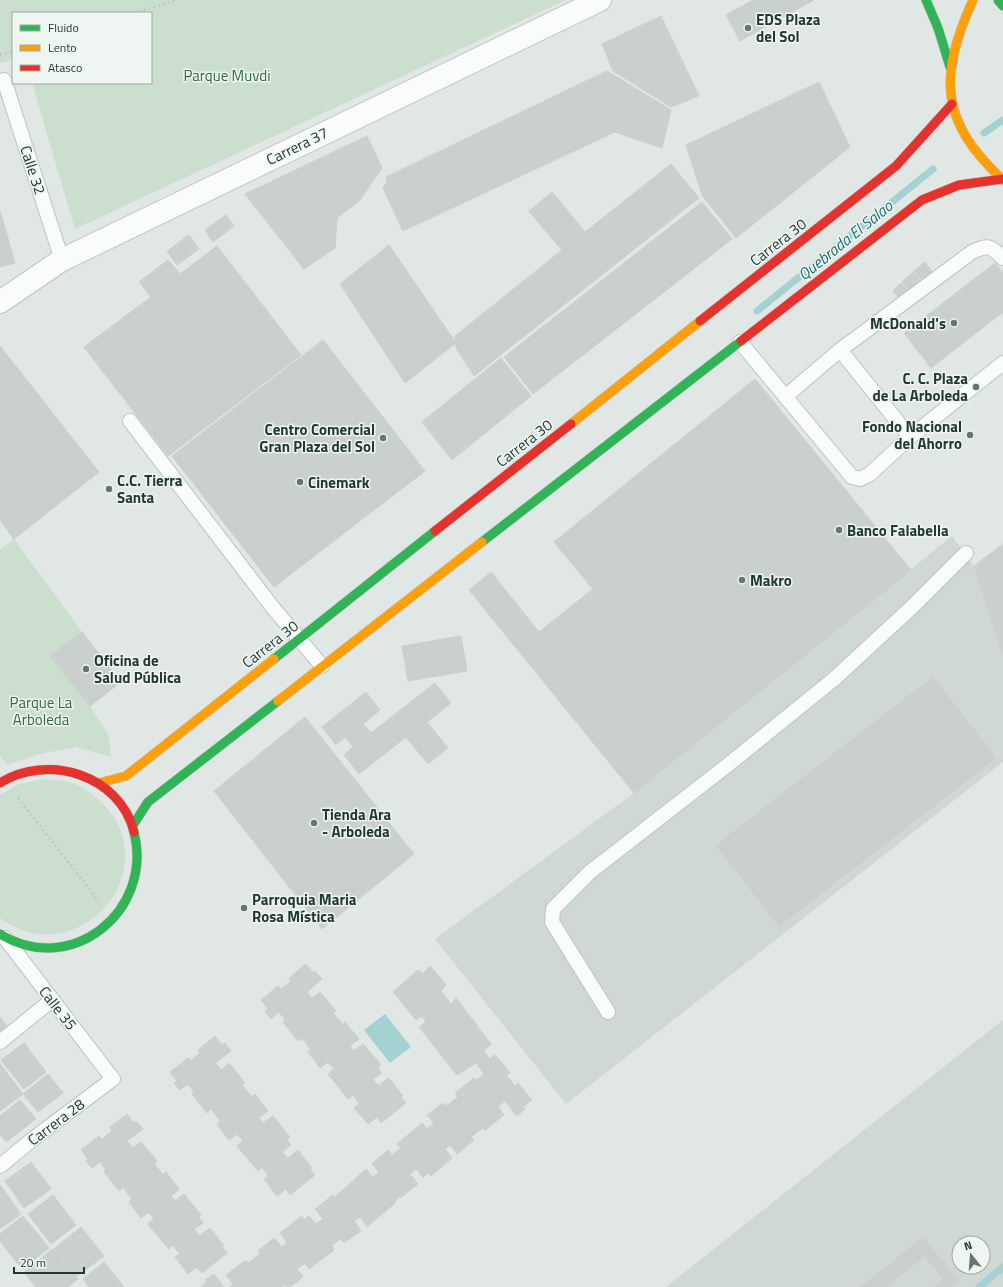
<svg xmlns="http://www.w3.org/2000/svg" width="1003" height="1287" font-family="'Titillium Web',sans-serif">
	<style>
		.built { fill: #d0d8d4; fill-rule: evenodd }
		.green { fill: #cbdfcf }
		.water { fill: #a4d1d2 }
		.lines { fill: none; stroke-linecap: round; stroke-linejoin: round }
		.stream { stroke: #a4d1d2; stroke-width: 7 }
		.building { fill: #cad0cd; stroke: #cad0cd }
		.lane-casing { stroke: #bec4c1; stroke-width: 16 }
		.street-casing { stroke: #bec4c1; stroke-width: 24 }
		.fast-casing { stroke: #bec4c1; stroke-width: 10 }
		.slow-casing { stroke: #bec4c1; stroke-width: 10 }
		.jam-casing { stroke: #bec4c1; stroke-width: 10 }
		.path { stroke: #bfc7c4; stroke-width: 2.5; stroke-dasharray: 2 3; stroke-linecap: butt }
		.lane { stroke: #fafbfb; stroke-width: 14 }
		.street { stroke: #fafbfb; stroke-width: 22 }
		.fast { stroke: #30b455; stroke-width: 9 }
		.slow { stroke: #ff9f0a; stroke-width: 9 }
		.jam { stroke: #e5322d; stroke-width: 9 }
		.poi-dot { fill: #65756f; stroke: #eff6f2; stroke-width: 1.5 }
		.labels { text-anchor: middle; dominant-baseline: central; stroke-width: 3; stroke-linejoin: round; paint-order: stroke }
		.poi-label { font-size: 15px; font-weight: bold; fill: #223830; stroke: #eff6f2; text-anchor: start }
		.park-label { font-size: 15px; fill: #2f6c40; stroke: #eff6f2 }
		.street-label { font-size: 15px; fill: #223830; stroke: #eff6f2 }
		.water-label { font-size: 16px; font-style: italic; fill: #206b6f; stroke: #eff6f2 }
	</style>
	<rect width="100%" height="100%" fill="#e1e7e4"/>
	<!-- built -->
	<path class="built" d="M952,536l22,30 29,89v107l-437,342 -131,-165 199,-146z
		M1003,1020v267h-337zM959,1243h24v24h-24z"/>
	<!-- green -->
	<path class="green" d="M0,0h566l-491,229 -43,-146h119v-70h-138v47l-13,3z
		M14,539l68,93 -32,24 40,50 19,30 2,21 -35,-10 -36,7 -33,11 -7,-9v-206z
		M45,779c8,1 16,1 24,3 14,4 26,14 35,23 63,65 -26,170 -104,113v-123l19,-11z"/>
	<!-- water -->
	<path class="water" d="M385,1014l26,33 -21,16 -26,-33z"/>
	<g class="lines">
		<!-- stream -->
		<path class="stream" d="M984,133l19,-13
			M757,311l176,-142
			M979,1287l24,-20"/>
	</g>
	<!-- building -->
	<path class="building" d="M753,0h61l-74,41 -14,-26z
		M661,16l38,80 -28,11 -58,-36 -11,-27z
		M607,71l64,39 -9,38 -47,-16 -212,99 -20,-43 4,-7 -1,-4z
		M819,82l31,65 -114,91 -34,-43 -16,-50z
		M367,136l15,32 -22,32 -23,18 -2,30 -31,21 -59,-75z
		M671,164l28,34 -225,178 -18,-28 -1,-12 107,-86 -33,-39 23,-19 33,40z
		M702,202l30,37 -199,155 -29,-37z
		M0,211l7,24 -7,2z
		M226,215l8,11 -21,16 -8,-12z
		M7,235l8,28 -15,4v-30z
		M189,235l10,14 -22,16 -10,-14z
		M389,245l67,98 -51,40 -65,-99z
		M217,246l84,109 -133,101 -84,-109 67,-50 -12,-15 29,-22 12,14z
		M925,262l8,11 -10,9 -9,-11z
		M995,263l8,10v39l-72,56 -27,-35z
		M913,272l9,11 -11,9 -9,-10z
		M901,283l9,10 -8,8 -9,-10z
		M323,340l102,131 -151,116 -102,-131z
		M0,346l99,126 -85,67 -14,-19z
		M501,358l30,38 -79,64 -30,-38z
		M755,379l156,191 -277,223 -165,-203 22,-18 48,60 54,-43 -39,-47z
		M1003,544v111l-29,-89z
		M82,632l39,50 -31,24 -40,-50z
		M461,636l6,35 -59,10 -6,-35z
		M933,677l63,81 -217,168 -63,-81z
		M435,683l16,20 -24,19 21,26 -20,16 -22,-27 -47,37 -15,-19 9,-8 -8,-10 -9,8 -14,-18 44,-35 14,18 -17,14 8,9z
		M305,717l109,137 -92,75 -108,-138z
		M323,745l86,112 -46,35 -86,-112z
		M284,796l55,70 -14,11 -55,-69z
		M306,964l7,9 2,-2 7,8 -15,13 5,6 8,-6 16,19 -3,2 10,12 2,-3 14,17 -9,7 4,5 9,-7 18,21 -3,3 4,5 -9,6 5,7 11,-8 14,18 -2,2 5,5 -25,20 -4,-6 -9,7 -14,-16 5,-4 -6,-9 -5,4 -20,-25 6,-5 -6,-7 -8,6 -12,-16 3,-2 -9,-12 -4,3 -15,-19 2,-2 -6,-8 -8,7 -6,-8 3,-2 -7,-9 17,-14 3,3 10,-8 -2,-3z
		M430,966l16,19 -5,6 10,13 5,-6 35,46 -7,7 6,8 5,-4 15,18 -4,2 9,11 3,-3 14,17 -9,7 2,2 -8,7 -12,-15 -7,5 6,9 -19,15 -2,-2 -12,9 3,3 -17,14 -7,-9 -5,4 7,9 -21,18 -3,-3 -5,4 -7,-8 -6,5 8,10 -18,14 -1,-2 -5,8 -21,-27 6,-5 -7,-8 16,-14 4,5 9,-7 -4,-4 25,-21 5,6 7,-6 -7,-8 16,-12 3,3 12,-9 -3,-4 19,-15 2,2 8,-6 -8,-11 -19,12 -38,-48 7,-5 -4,-6 -6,4 -23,-28 25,-22 5,4z
		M0,1017l7,9 -7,5z
		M215,1036l7,9 3,-2 6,8 -16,12 6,7 8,-7 16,20 -3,2 10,12 3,-3 13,17 -9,7 4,5 10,-7 17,21 -3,3 4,5 -9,7 6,6 10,-8 14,18 -2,2 5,5 -25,20 -4,-6 -9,7 -13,-17 4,-3 -6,-9 -4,4 -21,-25 6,-5 -6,-7 -8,6 -12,-16 4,-2 -10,-13 -4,4 -15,-19 2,-2 -6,-8 -8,6 -6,-7 3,-2 -7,-9 18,-14 2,3 10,-8 -2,-3z
		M24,1043l22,29 -22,17 -23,-29z
		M0,1064l23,30 -23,17z
		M48,1074l15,19 -25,19 -15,-18z
		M20,1100l16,19 -30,23 -6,-8v-18z
		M127,1114l7,9 2,-2 7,8 -16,12 6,7 8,-6 16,19 -3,2 9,12 3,-3 13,17 -8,7 4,5 9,-7 17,21 -2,2 4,6 -9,6 5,7 11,-8 14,18 -2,1 5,6 -25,20 -5,-6 -9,7 -13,-17 5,-3 -7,-9 -4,4 -21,-25 6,-5 -5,-7 -8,6 -12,-16 3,-3 -9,-12 -4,4 -15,-19 2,-2 -6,-8 -8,6 -6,-7 2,-2 -7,-9 18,-14 3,3 10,-8 -2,-4z
		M31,1162l20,27 -27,19 -19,-27z
		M366,1169l28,35 -27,23 -7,-10 -6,4 7,10 -17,12 -4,-4 -8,6 2,5 -25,19 -4,-6 -8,6 6,8 -13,10 -5,-2 -3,2h-53l4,-3 -7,-9 20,-15 2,3 12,-9 -2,-3 16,-13 8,9 5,-4 -7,-10 22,-17 2,4 5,-4 7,8 7,-5 -8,-10 18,-14 2,2z
		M0,1185l21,29 -21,15z
		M53,1195l23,30 -25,19 -23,-30z
		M23,1216l26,32 -27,21 -22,-28v-7z
		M81,1227l23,29 -27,20 -22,-28z
		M923,1237l36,45 -7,5h-17l9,-7 -19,-24 -39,31h-25z
		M54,1248l24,31 -10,8h-32l-12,-15z
		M104,1262l20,25h-35l-6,-8z
		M214,1274l10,13h-23l6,-5 -2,-2z"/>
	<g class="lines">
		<!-- lane casing -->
		<g class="lane-casing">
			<path id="lane" d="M4,80l58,180
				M740,342l112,135 8,2 10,-5 40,-37 93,-74
				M840,350l70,87
				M786,396l54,-46 132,-98c17,-8 18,-6 31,6
				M130,421l144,188 48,57
				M608,1012l-56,-90 1,-13 37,-37 139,-108 105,-85 78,-72 54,-54
				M0,1042l52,-42
				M0,1166l34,-28 79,-59 -108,-141"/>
		</g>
		<!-- street casing -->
		<g class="street-casing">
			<path id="street" d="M0,302l62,-42 538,-260"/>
		</g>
		<!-- fast casing -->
		<g class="fast-casing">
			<path id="fast" d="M926,0l12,28 12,39
				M998,0l5,6
				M482,542l259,-201
				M274,659l161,-128
				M133,825l15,-23 130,-101
				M0,934c71,44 154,-23 134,-102"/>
		</g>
		<!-- slow casing -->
		<g class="slow-casing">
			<path id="slow" d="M973,0c-34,76 -34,121 30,180
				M571,424l129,-103
				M278,701l204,-159
				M99,783l27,-7 148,-117"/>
		</g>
		<!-- jam casing -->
		<g class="jam-casing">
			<path id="jam" d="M700,321l196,-155 56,-62
				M741,341l181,-141 37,-15 44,-6
				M435,531l136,-107
				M0,783c48,-30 120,-8 134,49"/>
		</g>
		<!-- path -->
		<path class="path" d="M134,13l42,-13
			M0,55l13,-4
			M18,798l81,103"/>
		<!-- lane -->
		<use href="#lane" class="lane"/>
		<!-- street -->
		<use href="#street" class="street"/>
		<!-- fast -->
		<use href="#fast" class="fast"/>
		<!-- slow -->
		<use href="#slow" class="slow"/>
		<!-- jam -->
		<use href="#jam" class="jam"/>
	</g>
	<!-- markers -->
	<g class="poi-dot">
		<circle cx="748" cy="28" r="4"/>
		<circle cx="954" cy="323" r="4"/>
		<circle cx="976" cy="387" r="4"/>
		<circle cx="970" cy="435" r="4"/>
		<circle cx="383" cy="438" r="4"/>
		<circle cx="300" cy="482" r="4"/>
		<circle cx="109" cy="489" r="4"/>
		<circle cx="839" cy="530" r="4"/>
		<circle cx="742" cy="580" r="4"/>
		<circle cx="86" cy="669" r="4"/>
		<circle cx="314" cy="823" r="4"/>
		<circle cx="244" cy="908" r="4"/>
	</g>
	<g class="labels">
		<!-- poi labels -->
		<g class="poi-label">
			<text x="756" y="19">EDS Plaza<tspan x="756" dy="17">del Sol</tspan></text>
			<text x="946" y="323" text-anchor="end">McDonald's</text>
			<text x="968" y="378" text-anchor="end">C. C. Plaza<tspan x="968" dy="17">de La Arboleda</tspan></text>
			<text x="962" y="426" text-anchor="end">Fondo Nacional<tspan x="962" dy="17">del Ahorro</tspan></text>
			<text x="375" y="429" text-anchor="end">Centro Comercial<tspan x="375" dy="17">Gran Plaza del Sol</tspan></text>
			<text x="117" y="480">C.C. Tierra<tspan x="117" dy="17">Santa</tspan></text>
			<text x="308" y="482">Cinemark</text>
			<text x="847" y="530">Banco Falabella</text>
			<text x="750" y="580">Makro</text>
			<text x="94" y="660">Oficina de<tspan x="94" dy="17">Salud Pública</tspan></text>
			<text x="322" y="814">Tienda Ara<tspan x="322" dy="17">- Arboleda</tspan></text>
			<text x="252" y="899">Parroquia Maria<tspan x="252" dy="17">Rosa Mística</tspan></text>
		</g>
		<!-- park labels -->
		<g class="park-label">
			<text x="227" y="75">Parque Muvdi</text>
			<text x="41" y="702">Parque La<tspan x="41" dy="17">Arboleda</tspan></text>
		</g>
		<!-- street labels -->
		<g class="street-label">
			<text transform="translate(297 146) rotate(-26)">Carrera 37</text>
			<text transform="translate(33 170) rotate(72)">Calle 32</text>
			<text transform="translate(778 242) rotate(-38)">Carrera 30</text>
			<text transform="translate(524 443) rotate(-38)">Carrera 30</text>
			<text transform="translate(270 644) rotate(-38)">Carrera 30</text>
			<text transform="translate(58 1008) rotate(52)">Calle 35</text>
			<text transform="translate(56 1122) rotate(-37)">Carrera 28</text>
		</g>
		<!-- water labels -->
		<g class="water-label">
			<text transform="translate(845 240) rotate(-39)">Quebrada El Salao</text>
		</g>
	</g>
	<!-- legend -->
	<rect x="12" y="12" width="140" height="72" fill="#eff6f2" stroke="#9daaa4"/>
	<rect x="20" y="25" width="20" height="6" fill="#30b455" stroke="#9daaa4"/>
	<text x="48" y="32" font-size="12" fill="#223830">Fluido</text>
	<rect x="20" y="45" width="20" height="6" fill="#ff9f0a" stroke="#9daaa4"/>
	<text x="48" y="52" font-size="12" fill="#223830">Lento</text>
	<rect x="20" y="65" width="20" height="6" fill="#e5322d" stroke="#9daaa4"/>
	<text x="48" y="72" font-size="12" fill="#223830">Atasco</text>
	<!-- north arrow -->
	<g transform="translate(971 1255) rotate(343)"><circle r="19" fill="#eff6f2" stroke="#9daaa4"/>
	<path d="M0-3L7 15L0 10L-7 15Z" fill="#65756f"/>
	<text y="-6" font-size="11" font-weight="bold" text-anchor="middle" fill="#223830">N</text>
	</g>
	<!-- scale -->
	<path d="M14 1267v6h70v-6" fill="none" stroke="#223830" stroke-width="2"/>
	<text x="20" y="1267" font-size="12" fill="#223830" stroke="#eff6f2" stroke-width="3" paint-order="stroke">20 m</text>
</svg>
